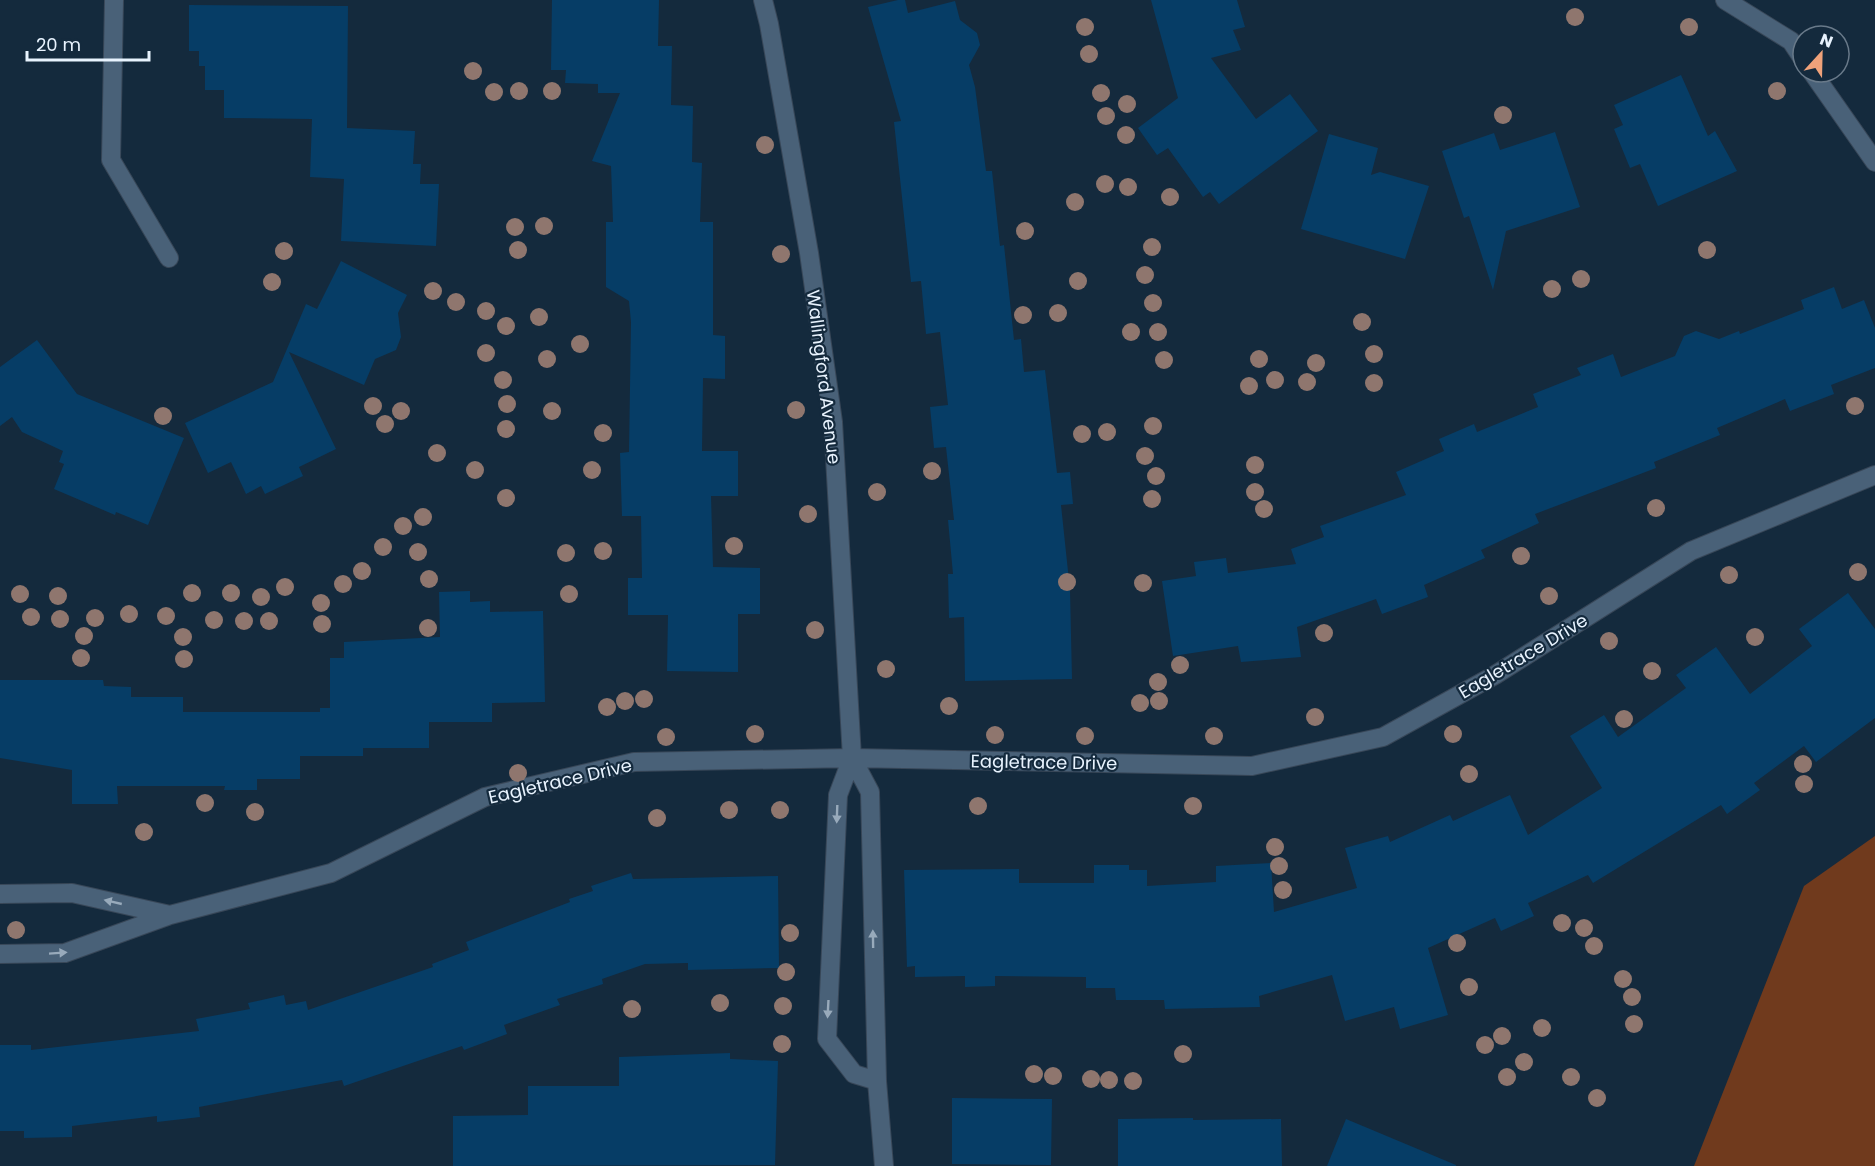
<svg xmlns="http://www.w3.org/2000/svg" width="1875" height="1166" font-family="Poppins,sans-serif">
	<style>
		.green { fill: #703a1d }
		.building { fill: #063d66 }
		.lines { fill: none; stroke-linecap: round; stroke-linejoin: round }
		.minor-casing { stroke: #384758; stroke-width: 20 }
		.minor { stroke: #496178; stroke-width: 18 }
		.tree { fill: #8f766e }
		.oneway { fill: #98aabb }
		.labels { text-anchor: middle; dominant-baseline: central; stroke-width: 4.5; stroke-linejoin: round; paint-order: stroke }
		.street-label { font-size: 18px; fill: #e8f3fe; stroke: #142a3d }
	</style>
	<rect width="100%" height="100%" fill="#142a3d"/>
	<!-- green -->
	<path class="green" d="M1875,836v330h-181l110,-280z"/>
	<!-- building -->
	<path class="building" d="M552,0h107l-1,46h14l-1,59 22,1 -1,56 10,1 -2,59h13v113l12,1v43l-22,-1 -1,73h36v45h-27l2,71 47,1v46h-22v58l-71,-1 1,-56h-40v-37h14l-1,-62h-19l-2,-63 9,-1 2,-130 -2,-21 -23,-14v-65h7l-2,-56 -19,-5 28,-68h-22v-9l-33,-1 1,-13h-15z
		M898,0h7l3,13 47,-12 5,19 17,13 3,12 -11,20 6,22 11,84h6l8,75 4,-1 10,95 7,-1 3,33 21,-2 12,103 13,-1 3,32 -12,1 9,85 2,89 -107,2 -1,-64 -15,1 -1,-44h5l-5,-54h6l-8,-73 -12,1 -4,-41 18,-2 -8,-73 -14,2 -5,-53 -10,1 -17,-160 7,-1 -33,-114z
		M1151,0h86l8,27 -12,3 8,20 -30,8 45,61 34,-25 28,37 -99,73 -9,-12 -7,5 -35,-49 -11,7 -19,-27 40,-30z
		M189,5l159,1 -1,122 68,3 -2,33h8l-1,20h19l-3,62 -95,-5 3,-62 -34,-2 2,-58 -88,-1v-28h-19v-24h-6v-15h-10z
		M1681,75l27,61 7,-5 22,40 -79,35 -18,-42 -10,4 -16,-39 9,-4 -9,-20z
		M1555,132l25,75 -74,24 -13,59 -24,-74 -5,2 -22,-67 52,-18 6,17z
		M1329,134l49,14 -7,27 9,-3 49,14 -24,73 -104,-30z
		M341,261l66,34 -9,18 3,24 -5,13 -21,9 -11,26 -75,-33 47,97 -37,18 4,9 -38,18 -4,-8 -15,8 -15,-32 -23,11 -23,-50 88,-41 33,-78 11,5z
		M1834,287l8,22 22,-9 11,28v40l-44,17 3,9 -44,17 -5,-12 -68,29 3,7 -66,27 2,6 -121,46 4,9 -58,27 4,8 -61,27 4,12 -46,17 -6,-15 -79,28 4,30 -60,5 -3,-16 -65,10 -11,-75 34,-5 -2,-14 32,-4 2,15 68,-9 -5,-15 33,-12 -4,-11 86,-31 -10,-23 48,-21 -5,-12 35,-15 3,8 61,-25 -5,-13 48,-19 -4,-7 36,-14 8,23 54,-21 9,-20 12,-5 23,8 20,-8 1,3 64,-25 -3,-9z
		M37,340l40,54 107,44 -36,87 -32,-13 -1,3 -61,-26 10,-25 -5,-2 4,-11 -41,-19 -10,-15 -12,9v-59z
		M470,591v11l20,-1v11l53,-1 2,91 -53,1v19h-63v26h-66v8h-63v23h-43v11h-33l1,-4h-108l1,18h-46v-34l-72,-12v-78h103l1,6 27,1v10h52v15h137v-4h10v-50h14v-16l96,-5 -1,-45z
		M1848,593l27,36v89l-59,44 -12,-16 -50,37 6,7 -33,24 -6,-9 -128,78 -5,-8 -60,28 6,13 -33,15 -6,-13 -67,30 20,67 -48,14 -6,-22 -49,14 -13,-46 -73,21 1,11 -95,2 -1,-9h-48l-1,-12h-29v-11l-91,-1v10l-30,1v-11l-50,1v-11l-8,1 -3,-97 115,-1v14h75v-18h35v5h18v16l69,-4v-16l55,-3 3,49 83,-24 -12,-40 43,-12 2,6 60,-27 3,6 57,-26 18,40 74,-47 -32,-52 34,-21 14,22 68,-49 -10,-13 40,-28 34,47 62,-48 -13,-17z
		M631,873l2,6 145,-3 1,92 -91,2v-7l-43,1 -43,15 1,5 -46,15 3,6 -56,20 3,9 -43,16 -2,-4 -118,40 -2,-6 -143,27 1,10 -43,5v-6l-85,10v11l-48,1v-7h-24v-86h31v5l168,-19 -3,-12 54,-10 -2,-6 36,-8 2,10 20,-4 2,9 125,-43 -1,-3 37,-14 -3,-8 104,-40 -1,-3 24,-8 -2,-5z
		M730,1053v6l48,2 -3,104 -322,1v-50l75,-1v-29h91v-29z
		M952,1098l100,1 -1,66 -99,-1z
		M1193,1118v2l88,-1 1,47h-164v-47z
		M1346,1119l110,46v1h-129z"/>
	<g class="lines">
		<!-- minor casing -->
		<g class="minor-casing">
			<path id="minor" d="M114,0l-3,160 58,98
				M763,0l6,24 40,229 24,169 19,336 -14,37 -11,244 27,35 23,7
				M1725,0l66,41 12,18
				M1812,72l63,90
				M852,758l18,34 7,289 7,85
				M0,894l72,-1 98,22
				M0,954l65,-1 105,-38 161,-42 154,-76 149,-35 218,-4 400,8 131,-29 112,-62 196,-124 184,-76"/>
		</g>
		<!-- minor -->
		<use href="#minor" class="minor"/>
	</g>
	<!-- trees -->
	<g class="tree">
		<circle cx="1575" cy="17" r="9"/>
		<circle cx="1085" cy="27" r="9"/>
		<circle cx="1689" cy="27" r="9"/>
		<circle cx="1089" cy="54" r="9"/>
		<circle cx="473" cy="71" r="9"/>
		<circle cx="519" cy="91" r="9"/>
		<circle cx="552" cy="91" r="9"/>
		<circle cx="1777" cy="91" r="9"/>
		<circle cx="494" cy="92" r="9"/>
		<circle cx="1101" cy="93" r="9"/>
		<circle cx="1127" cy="104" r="9"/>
		<circle cx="1503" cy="115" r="9"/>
		<circle cx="1106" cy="116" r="9"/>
		<circle cx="1126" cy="135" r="9"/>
		<circle cx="765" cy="145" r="9"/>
		<circle cx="1105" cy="184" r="9"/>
		<circle cx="1128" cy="187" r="9"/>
		<circle cx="1170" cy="197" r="9"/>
		<circle cx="1075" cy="202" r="9"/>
		<circle cx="544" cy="226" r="9"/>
		<circle cx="515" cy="227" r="9"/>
		<circle cx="1025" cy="231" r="9"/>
		<circle cx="1152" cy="247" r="9"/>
		<circle cx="518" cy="250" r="9"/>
		<circle cx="1707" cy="250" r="9"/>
		<circle cx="284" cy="251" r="9"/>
		<circle cx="781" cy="254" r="9"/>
		<circle cx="1145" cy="275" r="9"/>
		<circle cx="1581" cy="279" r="9"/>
		<circle cx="1078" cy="281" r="9"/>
		<circle cx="272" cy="282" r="9"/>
		<circle cx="1552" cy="289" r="9"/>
		<circle cx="433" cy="291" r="9"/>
		<circle cx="456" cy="302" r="9"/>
		<circle cx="1153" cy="303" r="9"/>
		<circle cx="486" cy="311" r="9"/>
		<circle cx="1058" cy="313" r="9"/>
		<circle cx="1023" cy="315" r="9"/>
		<circle cx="539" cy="317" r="9"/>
		<circle cx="1362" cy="322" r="9"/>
		<circle cx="506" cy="326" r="9"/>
		<circle cx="1131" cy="332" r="9"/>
		<circle cx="1158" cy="332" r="9"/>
		<circle cx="580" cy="344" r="9"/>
		<circle cx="486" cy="353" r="9"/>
		<circle cx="1374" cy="354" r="9"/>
		<circle cx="547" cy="359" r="9"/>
		<circle cx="1259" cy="359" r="9"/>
		<circle cx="1164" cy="360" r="9"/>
		<circle cx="1316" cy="363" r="9"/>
		<circle cx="503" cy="380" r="9"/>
		<circle cx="1275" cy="380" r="9"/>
		<circle cx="1307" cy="382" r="9"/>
		<circle cx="1374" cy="383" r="9"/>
		<circle cx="1249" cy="386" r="9"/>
		<circle cx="507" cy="404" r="9"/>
		<circle cx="373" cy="406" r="9"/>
		<circle cx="1855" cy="406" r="9"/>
		<circle cx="796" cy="410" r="9"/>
		<circle cx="401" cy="411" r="9"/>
		<circle cx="552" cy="411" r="9"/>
		<circle cx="163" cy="416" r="9"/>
		<circle cx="385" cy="424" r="9"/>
		<circle cx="1153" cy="426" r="9"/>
		<circle cx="506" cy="429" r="9"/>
		<circle cx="1107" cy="432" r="9"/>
		<circle cx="603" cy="433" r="9"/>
		<circle cx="1082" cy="434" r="9"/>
		<circle cx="437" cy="453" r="9"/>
		<circle cx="1145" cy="456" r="9"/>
		<circle cx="1255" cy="465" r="9"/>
		<circle cx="475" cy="470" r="9"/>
		<circle cx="592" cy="470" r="9"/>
		<circle cx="932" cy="471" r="9"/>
		<circle cx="1156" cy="476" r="9"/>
		<circle cx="877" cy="492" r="9"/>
		<circle cx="1255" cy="492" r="9"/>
		<circle cx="506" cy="498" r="9"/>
		<circle cx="1152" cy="499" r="9"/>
		<circle cx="1656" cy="508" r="9"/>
		<circle cx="1264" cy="509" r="9"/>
		<circle cx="808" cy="514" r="9"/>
		<circle cx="423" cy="517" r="9"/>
		<circle cx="403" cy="526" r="9"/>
		<circle cx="734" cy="546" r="9"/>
		<circle cx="383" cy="547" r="9"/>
		<circle cx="603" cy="551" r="9"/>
		<circle cx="418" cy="552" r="9"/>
		<circle cx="566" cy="553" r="9"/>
		<circle cx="1521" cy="556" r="9"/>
		<circle cx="362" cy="571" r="9"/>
		<circle cx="1858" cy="572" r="9"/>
		<circle cx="1729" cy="575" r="9"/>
		<circle cx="429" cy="579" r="9"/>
		<circle cx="1067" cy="582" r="9"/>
		<circle cx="1143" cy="583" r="9"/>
		<circle cx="343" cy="584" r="9"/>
		<circle cx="285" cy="587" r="9"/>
		<circle cx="192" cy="593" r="9"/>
		<circle cx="231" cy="593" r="9"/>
		<circle cx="20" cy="594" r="9"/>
		<circle cx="569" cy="594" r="9"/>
		<circle cx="58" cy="596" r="9"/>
		<circle cx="1549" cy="596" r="9"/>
		<circle cx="261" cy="597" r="9"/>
		<circle cx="321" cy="603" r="9"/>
		<circle cx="129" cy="614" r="9"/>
		<circle cx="166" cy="616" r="9"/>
		<circle cx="31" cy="617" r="9"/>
		<circle cx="95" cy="618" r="9"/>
		<circle cx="60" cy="619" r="9"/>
		<circle cx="214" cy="620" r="9"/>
		<circle cx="244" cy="621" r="9"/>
		<circle cx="269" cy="621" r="9"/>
		<circle cx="322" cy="624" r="9"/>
		<circle cx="428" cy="628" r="9"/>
		<circle cx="815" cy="630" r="9"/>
		<circle cx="1324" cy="633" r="9"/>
		<circle cx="84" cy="636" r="9"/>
		<circle cx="183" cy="637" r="9"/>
		<circle cx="1755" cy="637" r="9"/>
		<circle cx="1609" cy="641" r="9"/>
		<circle cx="81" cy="658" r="9"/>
		<circle cx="184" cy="659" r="9"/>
		<circle cx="1180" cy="665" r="9"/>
		<circle cx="886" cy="669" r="9"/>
		<circle cx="1652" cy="671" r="9"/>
		<circle cx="1158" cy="682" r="9"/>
		<circle cx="644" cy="699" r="9"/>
		<circle cx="625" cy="701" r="9"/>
		<circle cx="1159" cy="701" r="9"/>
		<circle cx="1140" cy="703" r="9"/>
		<circle cx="949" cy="706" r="9"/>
		<circle cx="607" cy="707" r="9"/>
		<circle cx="1315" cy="717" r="9"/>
		<circle cx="1624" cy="719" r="9"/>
		<circle cx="755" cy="734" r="9"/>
		<circle cx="1453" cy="734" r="9"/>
		<circle cx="995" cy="735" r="9"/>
		<circle cx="1085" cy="736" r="9"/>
		<circle cx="1214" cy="736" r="9"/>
		<circle cx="666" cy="737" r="9"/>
		<circle cx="1803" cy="764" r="9"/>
		<circle cx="518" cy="773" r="9"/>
		<circle cx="1469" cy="774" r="9"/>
		<circle cx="1804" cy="784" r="9"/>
		<circle cx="205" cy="803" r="9"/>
		<circle cx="978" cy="806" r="9"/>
		<circle cx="1193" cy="806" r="9"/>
		<circle cx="729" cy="810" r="9"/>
		<circle cx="780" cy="810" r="9"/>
		<circle cx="255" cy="812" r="9"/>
		<circle cx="657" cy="818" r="9"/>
		<circle cx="144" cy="832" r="9"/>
		<circle cx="1275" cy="847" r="9"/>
		<circle cx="1279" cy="866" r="9"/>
		<circle cx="1283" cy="890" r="9"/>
		<circle cx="1562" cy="923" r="9"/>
		<circle cx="1584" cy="928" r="9"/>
		<circle cx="16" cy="930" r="9"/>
		<circle cx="790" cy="933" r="9"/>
		<circle cx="1457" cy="943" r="9"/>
		<circle cx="1594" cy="946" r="9"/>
		<circle cx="786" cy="972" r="9"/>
		<circle cx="1623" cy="979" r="9"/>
		<circle cx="1469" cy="987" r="9"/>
		<circle cx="1632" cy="997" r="9"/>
		<circle cx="720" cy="1003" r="9"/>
		<circle cx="783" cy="1006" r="9"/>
		<circle cx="632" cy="1009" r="9"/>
		<circle cx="1634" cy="1024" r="9"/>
		<circle cx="1542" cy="1028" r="9"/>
		<circle cx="1502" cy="1036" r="9"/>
		<circle cx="782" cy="1044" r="9"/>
		<circle cx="1485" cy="1045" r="9"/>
		<circle cx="1183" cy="1054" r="9"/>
		<circle cx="1524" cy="1062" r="9"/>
		<circle cx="1034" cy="1074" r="9"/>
		<circle cx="1053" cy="1076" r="9"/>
		<circle cx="1507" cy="1077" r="9"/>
		<circle cx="1571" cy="1077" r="9"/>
		<circle cx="1091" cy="1079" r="9"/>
		<circle cx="1109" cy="1080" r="9"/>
		<circle cx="1133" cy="1081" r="9"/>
		<circle cx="1597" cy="1098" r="9"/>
	</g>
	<!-- one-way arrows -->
	<defs><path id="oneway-solid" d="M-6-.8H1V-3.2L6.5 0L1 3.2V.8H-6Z" transform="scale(1.5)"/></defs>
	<g class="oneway">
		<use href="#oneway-solid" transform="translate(837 814) rotate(92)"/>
		<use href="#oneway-solid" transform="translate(113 902) rotate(-167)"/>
		<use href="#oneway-solid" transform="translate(873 939) rotate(-91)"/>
		<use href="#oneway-solid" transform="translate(58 953) rotate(-4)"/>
		<use href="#oneway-solid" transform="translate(828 1009) rotate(93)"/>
	</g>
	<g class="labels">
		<!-- street labels -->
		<g class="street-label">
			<text transform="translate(824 377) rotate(83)">Wallingford Avenue</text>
			<text transform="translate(1523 656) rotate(-31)">Eagletrace Drive</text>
			<text transform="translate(1044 762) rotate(1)">Eagletrace Drive</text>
			<text transform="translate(560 781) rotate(-13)">Eagletrace Drive</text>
		</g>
	</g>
	<!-- north arrow -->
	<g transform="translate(1821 54) rotate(22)"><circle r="28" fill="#142a3d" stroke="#697a8a" stroke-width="1.5"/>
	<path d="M0-4.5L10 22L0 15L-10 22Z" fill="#f0a27a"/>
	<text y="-9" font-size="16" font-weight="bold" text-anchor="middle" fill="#e8f3fe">N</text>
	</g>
	<!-- scale -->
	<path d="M27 51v9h122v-9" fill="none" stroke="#e8f3fe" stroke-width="3"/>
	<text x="36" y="51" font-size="18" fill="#e8f3fe" stroke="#142a3d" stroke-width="4.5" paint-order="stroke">20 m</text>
</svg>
